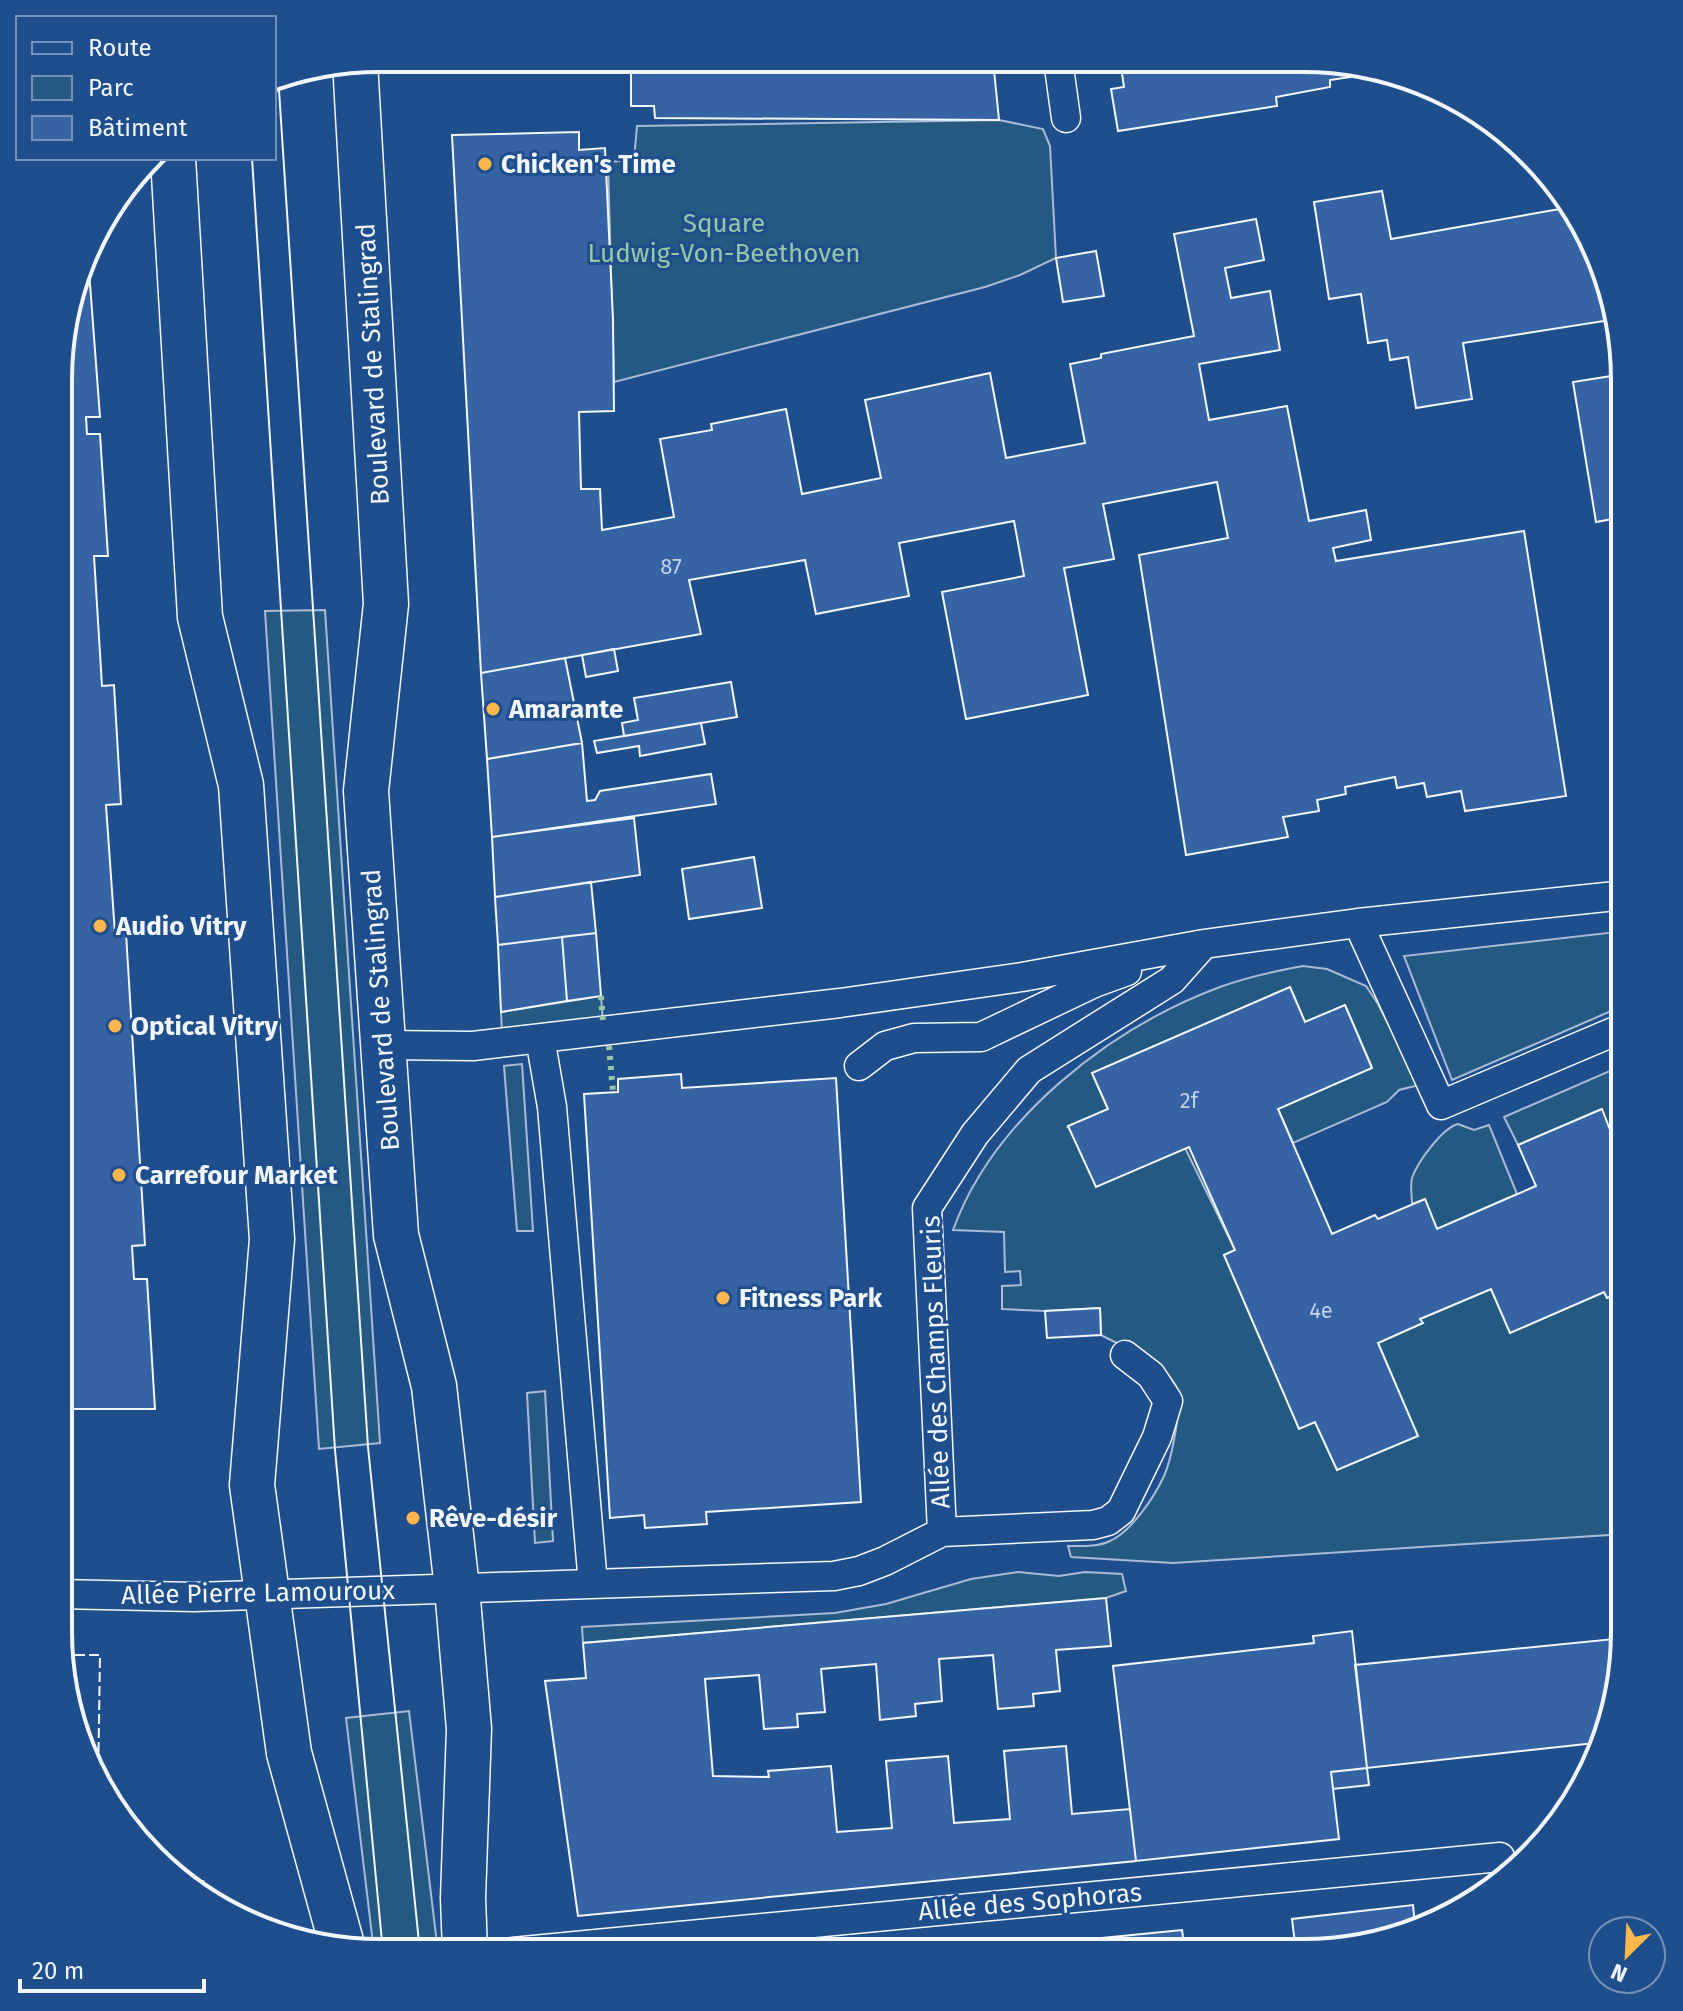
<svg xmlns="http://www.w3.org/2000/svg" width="1683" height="2011" font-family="'Fira Sans',sans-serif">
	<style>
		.green { fill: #245a82; stroke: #a8bbd7; stroke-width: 2 }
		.building { fill: #3563a3; stroke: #f2f6ff; stroke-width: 2 }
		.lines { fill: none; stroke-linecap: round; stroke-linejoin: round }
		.service-casing { stroke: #f2f6ff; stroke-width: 31 }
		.primary-casing { stroke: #f2f6ff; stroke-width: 47 }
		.service { stroke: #1f4e8c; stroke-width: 28 }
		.primary { stroke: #1f4e8c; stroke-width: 44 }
		.tram { stroke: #f2f6ff; stroke-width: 2 }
		.hedge { stroke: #97c8a6; stroke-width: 6; stroke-dasharray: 4 6; stroke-linecap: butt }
		.fence { stroke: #f2f6ff; stroke-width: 2; stroke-dasharray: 10 4; stroke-linecap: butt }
		.poi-dot { fill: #ffb74d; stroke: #1f4e8c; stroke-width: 3 }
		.labels { text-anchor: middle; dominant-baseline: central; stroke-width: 6; stroke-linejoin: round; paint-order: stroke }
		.number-label { font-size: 22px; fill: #c3d1e8 }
		.poi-label { font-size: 26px; font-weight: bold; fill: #f2f6ff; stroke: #1f4e8c; text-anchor: start }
		.park-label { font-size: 26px; fill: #97c8a6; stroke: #1f4e8c }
		.street-label { font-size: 26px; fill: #f2f6ff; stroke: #1f4e8c }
		.rim { fill: none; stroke: #f2f6ff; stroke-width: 4 }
	</style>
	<rect width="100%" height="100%" fill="#1f4e8c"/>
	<!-- green -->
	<path class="green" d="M999,120l44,9 7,17 6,112 -36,17 -35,12 -371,95 -6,-220 26,-2 3,-34z
		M325,610l55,833 -61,6 -54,-838z
		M1625,931v74l-173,75 -48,-124z
		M1303,966l24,3 39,17 12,18 41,81 -20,5 -12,12 -94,41 -15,-34 93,-44 -26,-60 -40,17 -15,-35 -198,86 16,36 -39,18 116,21 50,102 -11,5 75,173 16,-6 22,48 80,-34 -39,-93 44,-20 -2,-4 71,-30 19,44 94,-41 3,6 17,-7v243l-451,29 -102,-6 -3,-11c14,0 30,1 42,-5 21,-9 45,-45 54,-65 7,-16 20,-74 12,-90 -14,-26 -49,-37 -75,-51l-1,-27 -55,3 -43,-2v-23l19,-1 -1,-14 -15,1 -1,-40 -51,-2c41,-112 157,-202 267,-243 27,-10 55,-16 83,-21z
		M601,996l2,26 -101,13 -1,-23z
		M522,1064l11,167h-16l-13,-165z
		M1612,1070l13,27v33l-13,5 -11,-26 -83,36 -14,-28z
		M1458,1124l16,6 15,-5 28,69 -80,35 -12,-30 -13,5c0,-7 -2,-19 0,-26 5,-15 30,-50 46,-54z
		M545,1391l8,150 -18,2 -8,-150z
		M1018,1572l41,4 26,-4 37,2 4,17 -20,7 -523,45 -1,-16 253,-14 51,-9 85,-25z
		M409,1711l29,241h-64l-28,-234z"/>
	<!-- building -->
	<path class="building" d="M631,59l362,1 6,60 -344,-2 -1,-12h-23z
		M1120,60l226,1 31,12 -47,7v7l-54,10 1,9 -159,25 -7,-42 13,-2z
		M579,132v18l26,-2 8,172 1,91 -35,1 2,77h19l2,41 72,-13 -14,-78 52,-9 -1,-6 75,-15 16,85 79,-16 -16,-78 125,-27 16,85 79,-15 -15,-79 31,-6v-4l93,-18 -20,-102 82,-15 8,41 -39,8 6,30 39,-7 10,59 -81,14 10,56 78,-14 22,115 57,-11 5,30 -38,8 3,13 188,-30 42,265 -101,15 -4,-20 -34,6 -3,-14 -27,5 -2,-11 -50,10 1,7 -29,6 2,11 -36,6 5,20 -102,18 -47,-300 89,-17 -11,-56 -114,22 11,55 -50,9 24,127 -122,24 -24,-127 82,-16 -10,-55 -115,22 10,53 -93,18 -11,-54 -116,20 12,54 -220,39 -29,-538z
		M1382,191l9,48 180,-32 11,12 32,77 3,23 -154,24 9,56 -56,9 -8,-51 -18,3 -3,-20 -19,3 -7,-49 -32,5 -15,-97z
		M1096,251l8,45 -41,6 -7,-44z
		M88,257l12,160h-14l1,17h13l8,122h-14l8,130 12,-1 7,119 -15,1 9,129 11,-1 19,312 -13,1 2,33h13l8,130h-97l3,-1072z
		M1624,374l1,5v217l-12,-77 -17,3 -23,-140z
		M614,649l4,22 -32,6 -4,-22z
		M565,658l17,85 -95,16 -6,-86z
		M731,682l6,35 -113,19 -2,-13 16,-3 -4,-22z
		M701,723l4,21 -65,12 -1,-10 -42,7 -3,-12z
		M582,743l5,58 8,-1 5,-9 111,-17 5,30 -224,33 -5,-78z
		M634,818l6,57 -145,22 -3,-60z
		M754,857l8,51 -73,11 -7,-50z
		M591,882l5,51 -98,12 -3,-48z
		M596,933l5,63 -34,5 -5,-64z
		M562,937l5,64 -66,11 -3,-67z
		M1290,987l15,35 40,-17 27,63 -94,41 54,125 43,-19 3,4 47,-20 12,30 99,-43 -18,-41 84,-36 10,26 13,-5 -1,161 -17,7 -3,-6 -94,41 -19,-44 -71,30 3,4 -45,20 40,93 -81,34 -22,-48 -16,7 -75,-174 11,-5 -46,-103 -93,40 -28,-61 40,-17 -16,-36z
		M681,1074l1,14 154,-10 25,424 -155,10 1,12 -62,4 -1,-13 -34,3 -26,-424 34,-2v-13z
		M1100,1308l1,27 -54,3 -2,-27z
		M1106,1598l5,48 -55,4 4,41 -27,3 1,12 -36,3 -5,-54 -54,4 3,42 -27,3 1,12 -36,4 -4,-56 -55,5 4,43 -28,2 1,13 -34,2 -5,-54 -54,4 8,97 56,1 -1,-6 63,-5 6,66 55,-4 -6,-67 62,-5 6,67 56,-4 -6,-68 62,-5 6,68 58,-5 6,52 -558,55 -33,-235 41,-3 -3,-35z
		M1352,1631l15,137 -36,4 8,67 -203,22 -23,-195 201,-23 -1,-7z
		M1624,1638v15l-20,89 -237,26 -12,-103z
		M1367,1768l2,17 -36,4 -2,-17z
		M203,1881l2,20 -19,-19z
		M1413,1905l2,20 -91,27h-28l-4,-33z
		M1182,1930l3,22h-122l-1,-10z"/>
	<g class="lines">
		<!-- service casing -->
		<g class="service-casing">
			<path id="service" d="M1058,60l8,58
				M1358,923l83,182 184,-78
				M540,1038l12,69 41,477
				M383,1045l90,1 367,-43 182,-26 182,-33 154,-21 267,-28
				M859,1066l26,-20 29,-8 67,-1 113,-54 33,-12
				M942,1532l-15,-324 48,-74 54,-64 143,-90 32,-36
				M58,1594l136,3 640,-21 25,-5 26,-10 57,-29 151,-7 15,-4 13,-10 36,-74 11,-36 -17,-26 -26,-20
				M513,1952l987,-95"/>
		</g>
		<!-- primary casing -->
		<g class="primary-casing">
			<path id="primary" d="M355,62l31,542 -20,187 30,444 38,151 23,202 12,141 -6,169 2,54
				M173,158l27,459 41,168 31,454 -20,246 37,268 54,196"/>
		</g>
		<!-- service -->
		<use href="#service" class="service"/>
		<!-- primary -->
		<use href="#primary" class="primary"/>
		<!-- tram -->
		<path class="tram" d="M278,75l90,1372 52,505
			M252,158l83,1292 48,502"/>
		<!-- hedge -->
		<path class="hedge" d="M601,996l2,26
			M609,1046l4,46"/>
		<!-- fence -->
		<path class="fence" d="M61,1655h39l-2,130"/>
	</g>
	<!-- markers -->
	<g class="poi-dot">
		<circle cx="485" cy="164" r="8"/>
		<circle cx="493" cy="709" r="8"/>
		<circle cx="100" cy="926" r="8"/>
		<circle cx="115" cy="1026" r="8"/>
		<circle cx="119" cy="1175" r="8"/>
		<circle cx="723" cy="1298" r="8"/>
		<circle cx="413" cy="1518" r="8"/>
	</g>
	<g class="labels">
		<!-- number labels -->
		<g class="number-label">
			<text x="671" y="566">87</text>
			<text x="1189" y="1100">2f</text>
			<text x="1321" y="1310">4e</text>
		</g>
		<!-- poi labels -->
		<g class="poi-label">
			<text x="501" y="164">Chicken's Time</text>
			<text x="509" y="709">Amarante</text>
			<text x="116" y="926">Audio Vitry</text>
			<text x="131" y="1026">Optical Vitry</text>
			<text x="135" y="1175">Carrefour Market</text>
			<text x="739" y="1298">Fitness Park</text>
			<text x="429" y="1518">Rêve-désir</text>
		</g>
		<!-- park labels -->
		<g class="park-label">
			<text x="724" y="223">Square<tspan x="724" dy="30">Ludwig-Von-Beethoven</tspan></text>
		</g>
		<!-- street labels -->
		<g class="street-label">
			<text transform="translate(373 364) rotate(-93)">Boulevard de Stalingrad</text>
			<text transform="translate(381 1010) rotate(-94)">Boulevard de Stalingrad</text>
			<text transform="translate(936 1362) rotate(-92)">Allée des Champs Fleuris</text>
			<text transform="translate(258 1593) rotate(-1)">Allée Pierre Lamouroux</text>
			<text transform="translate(1030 1902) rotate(-5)">Allée des Sophoras</text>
		</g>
	</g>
	<!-- crop -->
	<path d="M0 0H1683V2011H0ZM380 72H1303A308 308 0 0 1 1611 380V1631A308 308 0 0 1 1303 1939H380A308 308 0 0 1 72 1631V380A308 308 0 0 1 380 72Z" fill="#1f4e8c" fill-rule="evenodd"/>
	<path class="rim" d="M380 72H1303A308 308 0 0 1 1611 380V1631A308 308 0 0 1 1303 1939H380A308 308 0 0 1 72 1631V380A308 308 0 0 1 380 72Z"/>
	<!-- legend -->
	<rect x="16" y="16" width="260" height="144" fill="#1f4e8c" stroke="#7391ba" stroke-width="2"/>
	<rect x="32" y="42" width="40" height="12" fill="#1f4e8c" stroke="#7391ba" stroke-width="2"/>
	<text x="88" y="56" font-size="24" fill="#f2f6ff">Route</text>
	<rect x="32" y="76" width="40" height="24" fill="#245a82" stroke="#7391ba" stroke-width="2"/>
	<text x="88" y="96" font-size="24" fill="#f2f6ff">Parc</text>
	<rect x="32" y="116" width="40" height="24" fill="#3563a3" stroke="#7391ba" stroke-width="2"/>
	<text x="88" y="136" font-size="24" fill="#f2f6ff">Bâtiment</text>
	<!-- north arrow -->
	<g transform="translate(1627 1955) rotate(204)"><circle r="38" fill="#1f4e8c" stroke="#7391ba" stroke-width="2"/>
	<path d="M0-6L14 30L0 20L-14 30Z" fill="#ffb74d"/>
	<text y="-12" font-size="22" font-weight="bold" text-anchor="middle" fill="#f2f6ff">N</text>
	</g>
	<!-- scale -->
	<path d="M20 1979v12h184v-12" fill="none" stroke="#f2f6ff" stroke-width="4"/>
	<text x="32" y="1979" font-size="24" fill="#f2f6ff" stroke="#1f4e8c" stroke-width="6" paint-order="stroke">20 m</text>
</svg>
